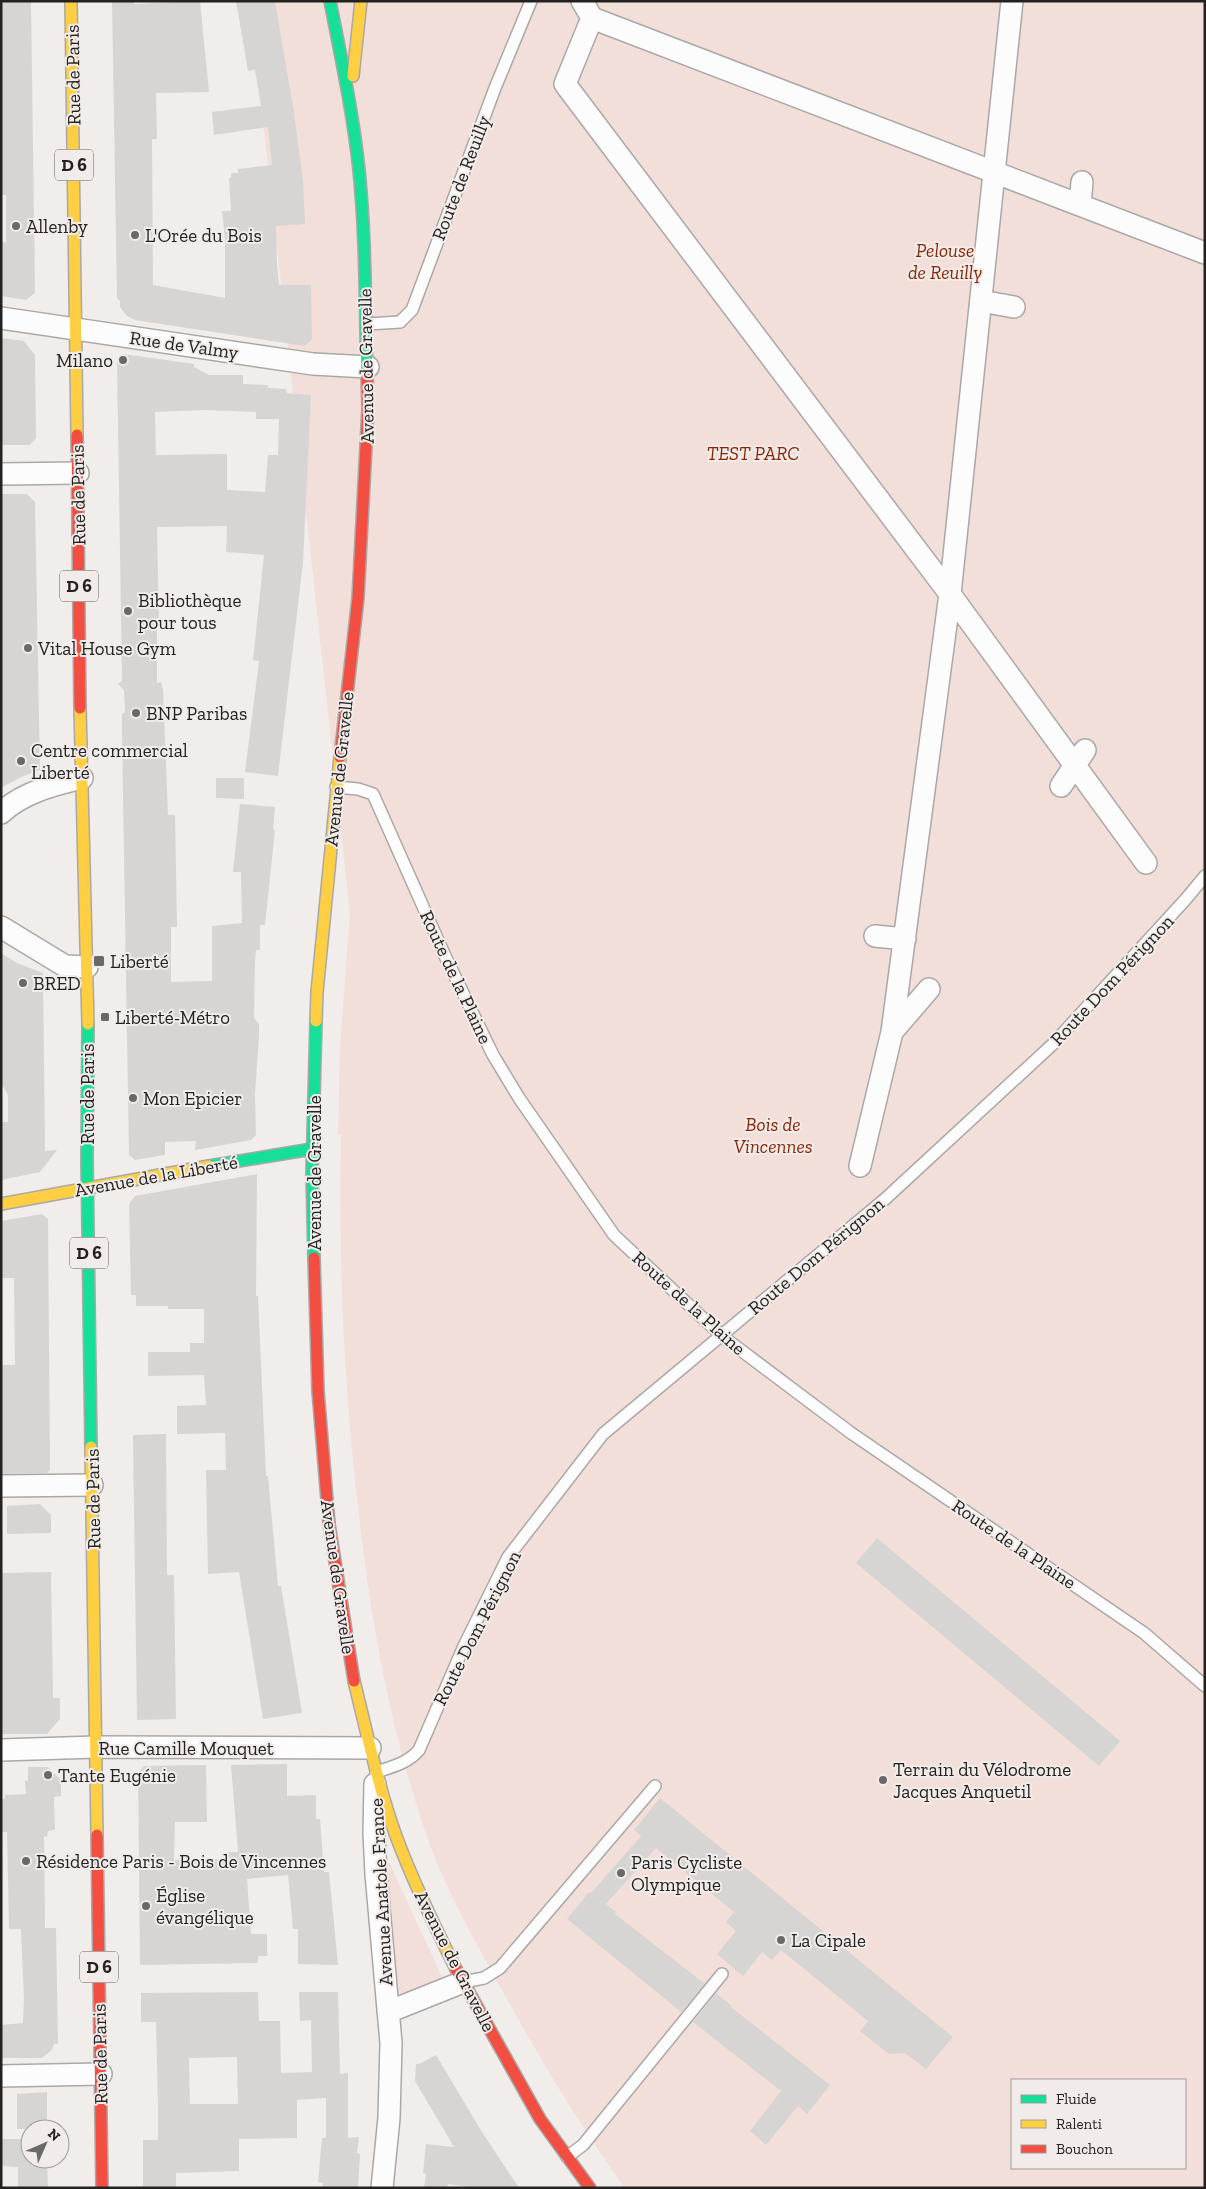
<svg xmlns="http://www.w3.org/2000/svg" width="1206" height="2189" font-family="'Zilla Slab',serif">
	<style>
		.green { fill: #f3dfd9; fill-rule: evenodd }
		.building { fill: #d7d5d3; fill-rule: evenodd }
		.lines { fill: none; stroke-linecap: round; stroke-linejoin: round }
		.lane-casing { stroke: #aaa8a7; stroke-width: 14 }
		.street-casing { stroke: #aaa8a7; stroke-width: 24 }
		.fast-casing { stroke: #aaa8a7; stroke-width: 14 }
		.slow-casing { stroke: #aaa8a7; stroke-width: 14 }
		.jam-casing { stroke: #aaa8a7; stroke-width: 14 }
		.lane { stroke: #fdfcfc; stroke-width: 11 }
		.street { stroke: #fdfcfc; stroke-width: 21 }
		.fast { stroke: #16e098; stroke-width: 11 }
		.slow { stroke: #ffcf43; stroke-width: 11 }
		.jam { stroke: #f24e42; stroke-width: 11 }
		.poi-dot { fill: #6b6968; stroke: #f1ecea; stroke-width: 2 }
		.labels { text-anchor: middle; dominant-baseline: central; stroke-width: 4; stroke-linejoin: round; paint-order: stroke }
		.shield { fill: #f1ecea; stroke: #625f5d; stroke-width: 1 }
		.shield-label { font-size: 18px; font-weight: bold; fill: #242221 }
		.street-label { font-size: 19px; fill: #242221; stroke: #f1ecea }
		.poi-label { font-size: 19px; fill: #242221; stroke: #f1ecea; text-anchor: start }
		.park-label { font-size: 19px; font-style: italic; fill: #8b2403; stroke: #f1ecea }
	</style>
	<rect width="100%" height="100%" fill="#f0edeb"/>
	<!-- green -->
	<path class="green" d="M250,1h955v2187h-580c-47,-65 -88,-134 -127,-205 -24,-44 -49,-87 -67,-135 -35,-97 -55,-198 -68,-300 -18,-137 -25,-276 -22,-414l-3,1 2,-87 10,-135zM1012,2080h173v88h-173z
		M389,1862l52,113v5l-42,14 -2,-1 -13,-130z"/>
	<!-- building -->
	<path class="building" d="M1,1h30l4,292 -9,7 -25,-4v-55l5,2v-48h-5z
		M112,1h22v3l66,-3 9,91 -53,1 1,46h-5l1,146 72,13v-59l-3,-28h9l-2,-33h2v-5h7v-4l34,-4 -4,-38 -54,8 -2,-23 49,-6 -6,-36 -7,1 -12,-70h39l19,111 9,69 2,43 -29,2 1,37 2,22h32l1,54 -7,7 -170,-26 -8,-4 -7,-9v-6l-3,-3z
		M1,338l23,3 11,14 1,83 -6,7h-29z
		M123,354l71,10v3l15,8h34v9l25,1v3l18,1 1,4 24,2 -8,167 -25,214 -33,-4 14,-111 -6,-1 11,-105 -38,-3 1,-26 -70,1 2,97h-2v59l4,-1 2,8 5,125h7l2,112h-6v55l41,-1v-55l30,-3 -1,-51h-8l7,-68 35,3 -2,22 2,1 -10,95h-5v25h-4l-1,11 -1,57 5,6v12l-4,58 1,41 -5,5 -56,10 1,-9 -31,1v13l-30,5 -6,-5 -7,-421v-20l3,-2 -1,-22 -6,-6 4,-3 -5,-322zM205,410l51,2v7h23l-1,36h-10l-3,37 -38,-2v-36l-71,1 -1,-43z
		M1,494h26l8,8 5,268 -19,7 -20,11z
		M216,778h28v21l-28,-1z
		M1,953l16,10 26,10 2,178 12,-1 -17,22 -39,8v-58h7v-27l-7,-12z
		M257,1174l-1,122h2l8,180h2l10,110h3l21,127 -39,6 -24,-147 -31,2 -2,-104h20l-1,-37 -48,1v-28l29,-1 -2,-30 -56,1v-24h42v-9h14v-34h-36v-3h-32v-11h-5l-2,-91 6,-8z
		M42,1214l6,5 2,251 -3,3 -46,1v-109h14l-1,-87h-13v-57z
		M166,1434l1,141h7l2,144 -39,1 -4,-285z
		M40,1504l11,11v18l-44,1v-28z
		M877,1538l243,203 -21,25 -243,-203z
		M51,1572l2,126h7v21l-13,15h-46v-161z
		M287,1764v32l29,-1v24h4l4,53h5l9,93 -40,-1v-35h-5l-5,-54 -41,4 4,55h16v22h-9v7l-118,2 -2,-192 6,-7 62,-1 1,57h-32l-1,38 55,-1v-7h9l-7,-87z
		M28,1767h20l13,13v16l-7,1 1,33 -7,1 -1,6 -3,-1 1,92h11l2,116h-4l-2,6 -10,8h-41v-33l22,-2 1,-24 -3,-70h-12l-2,-97h-6v-33h4v-4l21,-1 -1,-13h3z
		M660,1798l293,239 -27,32 -21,-16 -16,1 -29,-23 8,-10 -87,-71 -9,10 -10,-8 -19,24 -26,-22 19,-23 -10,-9 8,-10 -78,-64 -50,56 10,8 -1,2 90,70 -24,28 -114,-93 22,-27 2,1 50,-57 -7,-6z
		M258,1992l1,29h21l1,52 31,-1 -1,-52 -11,1 -1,-29h39l2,82 8,-1v65l11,-1 -2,16 3,1 -2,34h-35v-5l-5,-1 4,-44h4v-40l-29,2v38l-58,1v32l-63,2v15h-33v-48h15v-34l-2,-84h-15v-29zM237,2057l1,47h-48l-1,-46z
		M716,1993l16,13 -1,1 99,78 -23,29 -9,-8 -32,39 -16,-14 31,-40 -88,-69z
		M436,2055l46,77 37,56h-42l-29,-4 -1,4h-23l2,-14 -3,-1 3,-29 28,3 -39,-66 1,-17 5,-1z
		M47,2092v37h-30v-35z
		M1,2139h29v20h17l1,29h-30v-21l-17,-1z"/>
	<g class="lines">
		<!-- lane casing -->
		<g class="lane-casing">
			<path id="lane" d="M367,324l33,-2 12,-12 83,-222 36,-87
				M336,787l22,2 15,5 72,162 48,99 26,43 95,137 108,101 129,97 293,200 61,53
				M376,1772c16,-5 32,-9 43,-22l45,-104 44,-89 95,-123 281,-234 169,-156 132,-144 20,-24
				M463,1982l21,-4 16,-10 155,-182
				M567,2157l16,-12 139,-171"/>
		</g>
		<!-- street casing -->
		<g class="street-casing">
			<path id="street" d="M582,1l10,17
				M1080,205l2,-23
				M981,301l33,6
				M1,318l312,46 55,3
				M1,474l77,-1
				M1061,786l24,-36
				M1,813c22,-21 53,-28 81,-35
				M1146,863l-196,-269 -385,-510 27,-66 613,235
				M1,927l64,39 22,1
				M875,936l30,3
				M892,1032l37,-43
				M860,1166l32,-134 58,-438 62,-593
				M1,1486l91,-1
				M1,1750l95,-3 274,1
				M375,1784l-1,49 2,41 15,169 -2,75 -7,70
				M388,2012l75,-30
				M1,2076l100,-2"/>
		</g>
		<!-- fast casing -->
		<g class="fast-casing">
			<path id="fast" d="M330,1c11,56 23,112 29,169 7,68 6,137 8,205
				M88,1024l-1,135 4,288
				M209,1166l103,-17
				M314,1258l-2,-85 4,-152"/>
		</g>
		<!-- slow casing -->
		<g class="slow-casing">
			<path id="slow" d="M71,1l6,434
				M353,76l8,-75
				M80,708l8,316
				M316,1021l1,-29 23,-235
				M1,1204l208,-38
				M91,1447l6,388
				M354,1681c13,52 24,105 42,155 17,46 38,89 60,133"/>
		</g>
		<!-- jam casing -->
		<g class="jam-casing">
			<path id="jam" d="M77,435l3,273
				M340,757l18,-159 10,-190 -1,-33
				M314,1258l4,133 11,133 25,157
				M97,1835l5,353
				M456,1969l84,150 50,69"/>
		</g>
		<!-- lane -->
		<use href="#lane" class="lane"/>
		<!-- street -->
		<use href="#street" class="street"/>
		<!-- fast -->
		<use href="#fast" class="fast"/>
		<!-- slow -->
		<use href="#slow" class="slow"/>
		<!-- jam -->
		<use href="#jam" class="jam"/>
	</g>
	<!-- markers -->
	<g class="poi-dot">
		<circle cx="16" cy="226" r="5"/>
		<circle cx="135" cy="235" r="5"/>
		<circle cx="123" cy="360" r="5"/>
		<circle cx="128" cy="611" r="5"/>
		<circle cx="28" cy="648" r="5"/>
		<circle cx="136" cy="713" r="5"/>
		<circle cx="21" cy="761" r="5"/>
		<rect x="93" y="955" width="12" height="12" rx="2.5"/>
		<circle cx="23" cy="983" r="5"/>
		<rect x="100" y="1012" width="10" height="10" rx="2.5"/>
		<circle cx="133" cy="1098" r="5"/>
		<circle cx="48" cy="1775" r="5"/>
		<circle cx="883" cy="1780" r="5"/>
		<circle cx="26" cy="1861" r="5"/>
		<circle cx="621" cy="1873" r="5"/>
		<circle cx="146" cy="1906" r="5"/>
		<circle cx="781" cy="1940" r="5"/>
	</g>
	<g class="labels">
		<!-- shield labels -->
		<g class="shield">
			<rect x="55" y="149.5" width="38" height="31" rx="4"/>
			<rect x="60" y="570.5" width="38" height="31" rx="4"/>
			<rect x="70" y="1237.5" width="38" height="31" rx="4"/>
			<rect x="80" y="1951.5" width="38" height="31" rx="4"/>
		</g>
		<g class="shield-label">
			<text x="74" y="165">D 6</text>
			<text x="79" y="586">D 6</text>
			<text x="89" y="1253">D 6</text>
			<text x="99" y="1967">D 6</text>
		</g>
		<!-- street labels -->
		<g class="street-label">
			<text transform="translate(73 75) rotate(-91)">Rue de Paris</text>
			<text transform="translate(461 178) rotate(-69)">Route de Reuilly</text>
			<text transform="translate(184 345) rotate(8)">Rue de Valmy</text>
			<text transform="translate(366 366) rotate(-91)">Avenue de Gravelle</text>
			<text transform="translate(78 495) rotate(-91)">Rue de Paris</text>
			<text transform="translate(339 769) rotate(-84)">Avenue de Gravelle</text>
			<text transform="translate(456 977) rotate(65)">Route de la Plaine</text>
			<text transform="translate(1112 980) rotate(-47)">Route Dom Pérignon</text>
			<text transform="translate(87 1094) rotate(-90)">Rue de Paris</text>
			<text transform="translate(314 1173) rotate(-90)">Avenue de Gravelle</text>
			<text transform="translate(156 1176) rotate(-10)">Avenue de la Liberté</text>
			<text transform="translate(816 1256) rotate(-40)">Route Dom Pérignon</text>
			<text transform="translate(689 1303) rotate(42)">Route de la Plaine</text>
			<text transform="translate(93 1499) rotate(-91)">Rue de Paris</text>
			<text transform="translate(1014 1544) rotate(34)">Route de la Plaine</text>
			<text transform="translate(338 1577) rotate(82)">Avenue de Gravelle</text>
			<text transform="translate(477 1628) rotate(-63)">Route Dom Pérignon</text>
			<text x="186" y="1748">Rue Camille Mouquet</text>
			<text transform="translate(381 1892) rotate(-93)">Avenue Anatole France</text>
			<text transform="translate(455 1961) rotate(63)">Avenue de Gravelle</text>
			<text transform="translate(100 2054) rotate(-91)">Rue de Paris</text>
		</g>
		<!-- poi labels -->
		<g class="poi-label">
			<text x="26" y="226">Allenby</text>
			<text x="145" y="235">L'Orée du Bois</text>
			<text x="113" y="360" text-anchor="end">Milano</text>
			<text x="138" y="600">Bibliothèque<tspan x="138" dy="22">pour tous</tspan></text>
			<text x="38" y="648">Vital House Gym</text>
			<text x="146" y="713">BNP Paribas</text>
			<text x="31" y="750">Centre commercial<tspan x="31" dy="22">Liberté</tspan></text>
			<text x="110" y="961">Liberté</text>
			<text x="33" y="983">BRED</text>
			<text x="115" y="1017">Liberté-Métro</text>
			<text x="143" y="1098">Mon Epicier</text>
			<text x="893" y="1769">Terrain du Vélodrome<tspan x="893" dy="22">Jacques Anquetil</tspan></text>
			<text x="58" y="1775">Tante Eugénie</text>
			<text x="36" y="1861">Résidence Paris - Bois de Vincennes</text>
			<text x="631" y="1862">Paris Cycliste<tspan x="631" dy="22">Olympique</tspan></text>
			<text x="156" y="1895">Église<tspan x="156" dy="22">évangélique</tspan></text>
			<text x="791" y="1940">La Cipale</text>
		</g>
		<!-- park labels -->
		<g class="park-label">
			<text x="945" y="250">Pelouse<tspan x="945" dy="22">de Reuilly</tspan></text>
			<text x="753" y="453">TEST PARC</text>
			<text x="773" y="1124">Bois de<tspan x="773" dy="22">Vincennes</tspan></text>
		</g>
	</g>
	<!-- border -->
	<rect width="1206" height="2189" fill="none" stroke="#242221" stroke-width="5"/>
	<!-- legend -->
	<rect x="1011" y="2079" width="175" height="90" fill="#f1ecea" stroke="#9f9b9a"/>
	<rect x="1021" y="2095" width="25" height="8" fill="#16e098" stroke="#9f9b9a"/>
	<text x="1056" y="2104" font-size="15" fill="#242221">Fluide</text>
	<rect x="1021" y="2120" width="25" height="8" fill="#ffcf43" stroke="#9f9b9a"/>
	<text x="1056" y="2129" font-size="15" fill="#242221">Ralenti</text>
	<rect x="1021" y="2145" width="25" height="8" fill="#f24e42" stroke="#9f9b9a"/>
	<text x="1056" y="2154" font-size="15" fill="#242221">Bouchon</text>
	<!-- north arrow -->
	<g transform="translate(45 2144) rotate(45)"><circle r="24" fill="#f1ecea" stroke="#9f9b9a"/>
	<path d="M0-4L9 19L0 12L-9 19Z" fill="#6b6968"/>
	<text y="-8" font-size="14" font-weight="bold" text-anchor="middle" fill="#242221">N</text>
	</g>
</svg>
